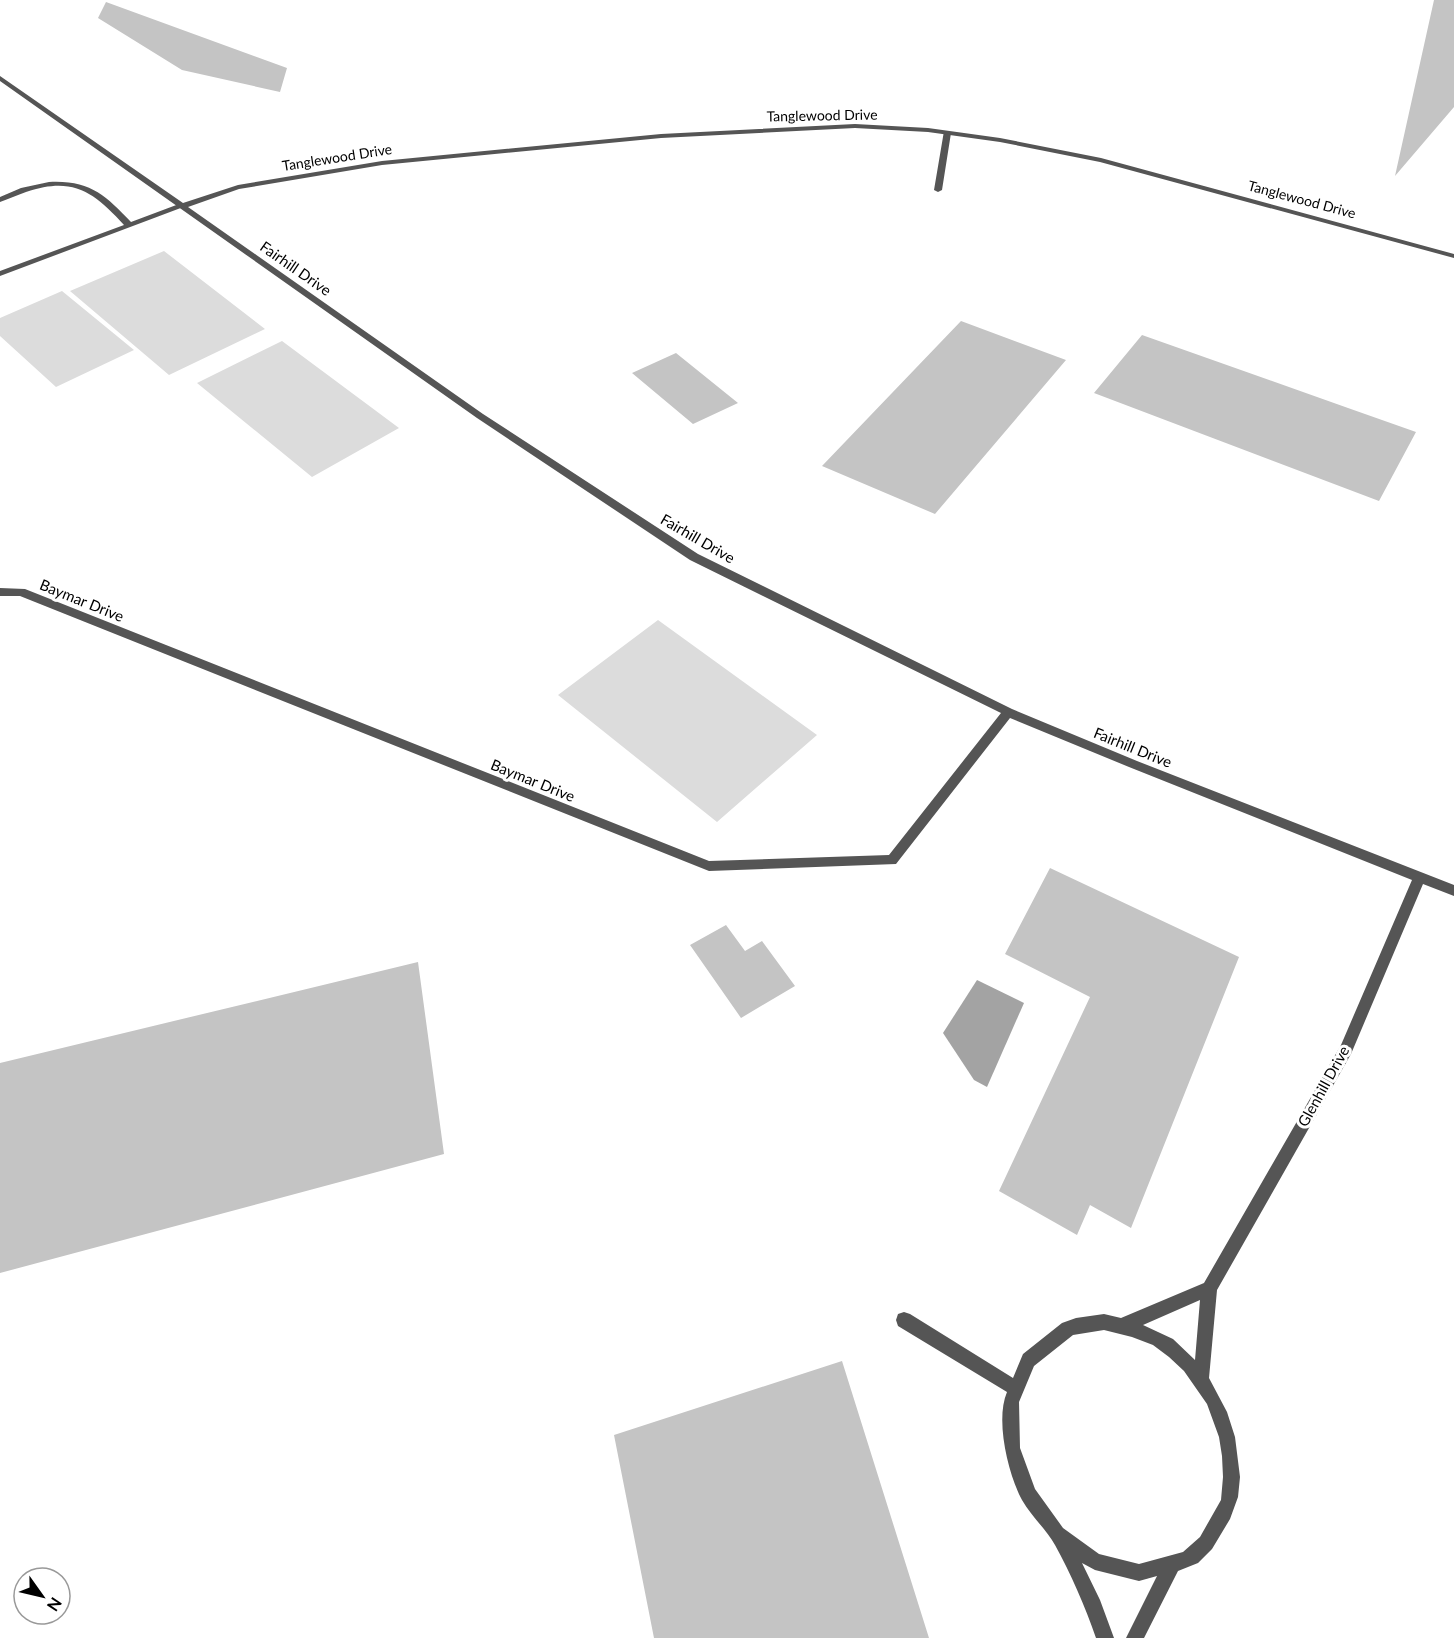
<svg xmlns="http://www.w3.org/2000/svg" width="1454" height="1638" font-family="Lato,sans-serif">
	<style>
		.green { fill: #dcdcdc }
		.water { fill: #a3a3a3 }
		.building { fill: #c4c4c4 }
		.lines { fill: none; stroke-linecap: round; stroke-linejoin: round }
		.lane { fill: #555; fill-rule: evenodd }
		.street { fill: #555; fill-rule: evenodd }
		.labels { text-anchor: middle; dominant-baseline: central; stroke-width: 6; stroke-linejoin: round; paint-order: stroke }
		.far-street-label { font-size: 14px; fill: #000; stroke: #fff }
		.street-label { font-size: 15px; fill: #000; stroke: #fff }
	</style>
	<rect width="100%" height="100%" fill="#fff"/>
	<!-- green -->
	<path class="green" d="M164,251l101,78 -96,46 -99,-84z
		M62,291l72,59 -78,37 -56,-51v-18z
		M282,341l117,87 -87,49 -115,-94z
		M658,620l159,115 -100,87 -159,-127z"/>
	<!-- water -->
	<path class="water" d="M977,980l47,23 -37,84 -13,-7 -31,-47z"/>
	<!-- building -->
	<path class="building" d="M1434,0h20v107l-59,69z
		M106,2l181,66 -7,24 -98,-22 -84,-52z
		M961,321l105,39 -131,154 -113,-48z
		M1142,335l206,73 68,24 -37,69 -285,-108z
		M676,353l62,50 -45,21 -61,-51z
		M1050,868l189,89 -108,271 -41,-23 -13,30 -78,-44 91,-194 -85,-43z
		M726,925l19,26 17,-10 33,45 -54,32 -51,-73z
		M418,962l26,192 -444,119v-210z
		M842,1361l87,277h-275l-40,-203z"/>
	<g class="lines">
		<!-- lane -->
		<path class="lane" d="M944,131l7,2 -9,57 -4,2 -4,-2z
			M49,182c41,-2 56,13 82,40l48,-18 7,2 -186,70v-5l124,-46c-30,-33 -51,-49 -98,-33 -9,3 -17,7 -26,10v-5l21,-9z"/>
		<!-- street -->
		<path class="street" d="M0,76l183,127 55,-18 144,-24 279,-27 194,-10 73,4 72,10 101,20 353,96v4l-354,-96 -100,-20 -72,-10 -73,-4 -194,10 -279,27 -143,24 -51,18 295,207 215,140 314,155 125,52 317,124v11l-31,-12 -72,170 -134,236 -8,88 18,34 8,25 5,40 -2,20 -8,22 -18,30 -14,14 -20,8 -34,67h-18l31,-62 -18,5 -44,-11 -13,-7 18,37 14,38h-18c-11,-32 -25,-64 -41,-93 -9,-16 -24,-29 -33,-45 -14,-26 -27,-80 -15,-108l-109,-66 -2,-6 2,-6 6,-2 6,2 103,64 10,-24 39,-31 14,-5 28,-4 17,4 83,-35 137,-238 71,-165 -283,-113 -119,-49 -114,146 -187,7 -689,-275h-20v-8l25,1 684,272 180,-6 112,-142 -311,-153 -213,-142 -477,-337zM1200,1300l-5,60 -22,-21 -30,-14zM1104,1330l28,7 21,8 16,12 15,14 23,33 12,33 3,19 1,21 -2,23 -21,37 -17,15 -44,12 -40,-10 -36,-26 -28,-39 -15,-41 -1,-46 15,-36 39,-31z"/>
	</g>
	<g class="labels">
		<!-- far-street labels -->
		<g class="far-street-label">
			<text transform="translate(822 115) rotate(-1)">Tanglewood Drive</text>
			<text transform="translate(337 157) rotate(-9)">Tanglewood Drive</text>
			<text transform="translate(1302 199) rotate(15)">Tanglewood Drive</text>
		</g>
		<!-- street labels -->
		<g class="street-label">
			<text transform="translate(296 268) rotate(35)">Fairhill Drive</text>
			<text transform="translate(698 538) rotate(30)">Fairhill Drive</text>
			<text transform="translate(82 600) rotate(22)">Baymar Drive</text>
			<text transform="translate(1133 747) rotate(22)">Fairhill Drive</text>
			<text transform="translate(533 780) rotate(22)">Baymar Drive</text>
			<text transform="translate(1323 1086) rotate(-61)">Glenhill Drive</text>
		</g>
	</g>
	<!-- north arrow -->
	<g transform="translate(42 1596) rotate(124)"><circle r="28" fill="#ffffff" stroke="#999999" stroke-width="1.5"/>
	<path d="M0-4.5L10 22L0 15L-10 22Z" fill="#000000"/>
	<text y="-9" font-size="16" font-weight="bold" text-anchor="middle" fill="#000000">N</text>
	</g>
</svg>
